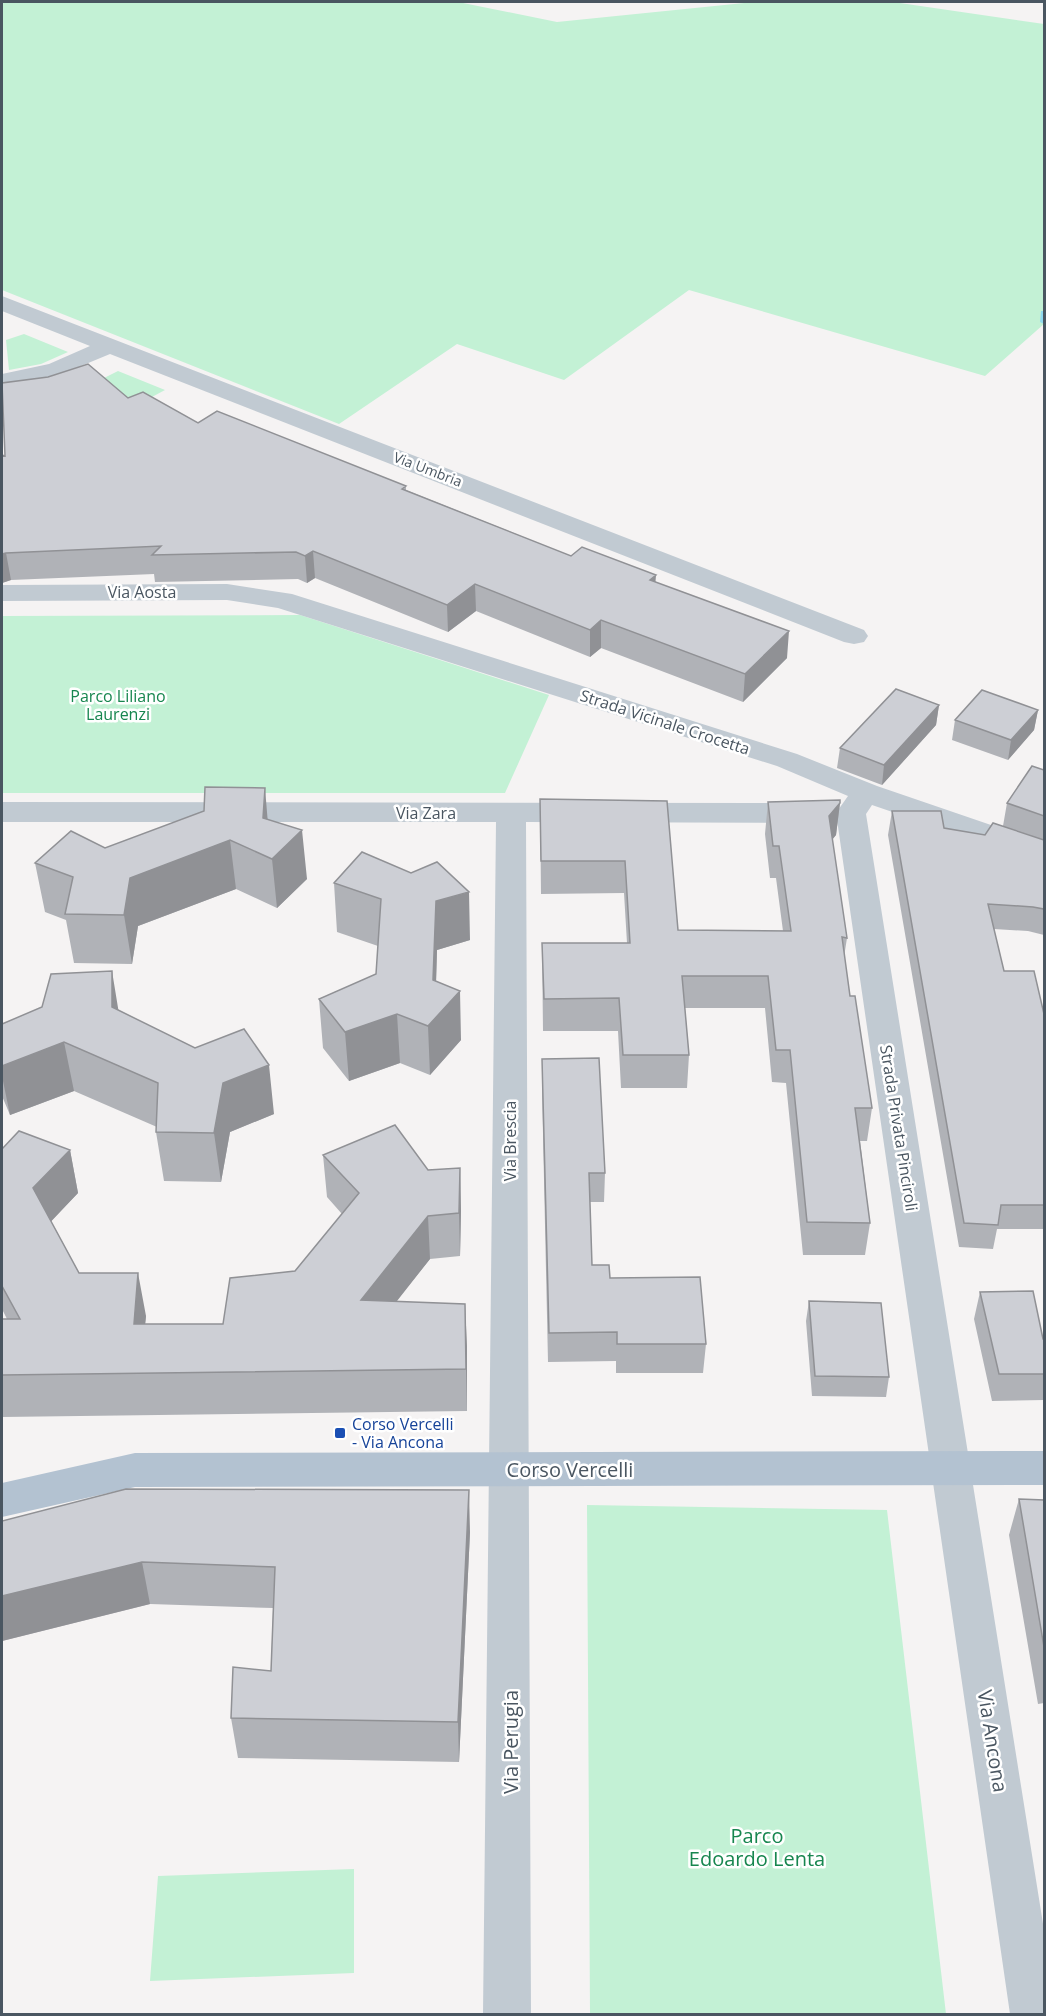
<svg xmlns="http://www.w3.org/2000/svg" width="1046" height="2016" font-family="'Open Sans',sans-serif">
	<style>
		.green { fill: #c3f1d5 }
		.lines { fill: none; stroke-linecap: round; stroke-linejoin: round }
		.stream { fill: #90daee; fill-rule: evenodd }
		.minor { fill: #c1cad2; fill-rule: evenodd }
		.major { fill: #b3c2d1; fill-rule: evenodd }
		.wall { fill: #b0b2b7 }
		.shaded-wall { fill: #909195 }
		.building { fill: #cdcfd5; stroke: #909195; stroke-width: 1.5 }
		.transit-dot { fill: #1a4fb4; stroke: #fff; stroke-width: 2 }
		.labels { text-anchor: middle; dominant-baseline: central; stroke-width: 5; stroke-linejoin: round; paint-order: stroke }
		.far-street-label { font-size: 14px; fill: #4a5661; stroke: #fff }
		.street-label { font-size: 16px; fill: #4a5661; stroke: #fff }
		.park-label { font-size: 16px; fill: #17864f; stroke: #fff }
		.transit-label { font-size: 16px; fill: #164399; stroke: #fff; text-anchor: start }
		.near-street-label { font-size: 20px; fill: #4a5661; stroke: #fff }
		.near-park-label { font-size: 20px; fill: #17864f; stroke: #fff }
	</style>
	<rect width="100%" height="100%" fill="#f5f3f3"/>
	<!-- green -->
	<path class="green" d="M2,2h462l-1,1 94,19 197,-20h139l151,22v300l-59,52 -296,-86 -125,90 -107,-36 -118,80 -337,-134z
		M24,334l44,18 -27,12 -32,6 -3,-30z
		M118,371l47,19 -30,16 -35,-26z
		M300,615l249,80 -44,98h-503v-177z
		M587,1505l300,5 59,504h-356z
		M354,1869v104l-204,8 8,-105z"/>
	<g class="lines">
		<!-- stream -->
		<path class="stream" d="M1041,311h3v13l-4,-2z"/>
		<!-- minor -->
		<path class="minor" d="M2,296l862,334 4,6 -4,6 -10,2 -10,-2 -734,-288 -58,24 -50,10v-14l47,-10 41,-18 -88,-35z
			M227,584l65,10 505,160 80,32 167,57v21l-172,-59 -6,9 178,1116v84h-34l-174,-1201 12,-17 -71,-30 -499,-158 -51,-8 -225,1v-16z
			M2,802l808,1 11,3 4,7 -4,7 -11,3 -284,-1 5,1192h-48l13,-1192h-494z"/>
		<!-- major -->
		<path class="major" d="M1044,1451v34l-909,2 -133,30v-34l133,-30z"/>
	</g>
	<!-- wall -->
	<path class="wall" d="M128,398l70,25 208,63v4l165,66 84,26 132,76 -44,44 -142,-54 -11,9 -114,-46 -28,21 -133,-54 -8,5 -9,-4 -143,3 -1,-8 -143,6 -9,3v-128l3,1z
		M939,705l-3,20 -54,60 -45,-17 3,-20z
		M1038,710l-4,20 -26,30 -56,-20 3,-20z
		M1044,770v165l-16,-4 -34,-2 10,42 40,43v215h-47l-4,20 -34,-2 -71,-412 4,-24 52,17 41,7 18,-9 4,-23z
		M540,799l127,2 11,129 105,1 -7,-53h-6l-5,-44 3,-32 72,1 -4,32 -4,5 15,98 -3,19 6,39 22,112 -5,33h-7l10,82 -5,32h-62l-17,-172 -14,-1 -7,-74h-80l4,47 -2,33h-66l-3,-57h-75l-1,-88h85l-3,-50 -83,1z
		M268,819l39,60 -30,29 -41,-19 -98,37 -6,38 -58,-1 -8,-43 -21,-8 -10,-49 70,-15z
		M362,852l108,88 -33,10 -1,31 25,59 -31,35 -30,-12 -51,18 -26,-33 -4,-49 57,-25 2,-28 -41,-14 -3,-49z
		M119,1011l155,103 -44,18 -9,50 -57,-1 -8,-49 1,-5 -83,-36 -64,24 -8,-19v-72z
		M542,1059l63,114 -1,29h-14l2,63 114,79 -3,29h-87v-12l-68,1 -6,-274z
		M2,1149l68,1 8,43 -27,28 28,52 67,43 -1,8h78l72,-53 47,-57 -15,-17 -4,-42 105,15 32,-2 1,43 -1,45 -30,3 -34,42 71,45v65l-465,6v-98h5l-5,-10z
		M980,1292l63,47h1v61l-52,1 -18,-82z
		M809,1301l80,76 -3,20 -74,-1 -6,-75z
		M1019,1499l25,1v203l-6,1 -29,-169z
		M2,1521l468,11 -11,230 -221,-4 -7,-40 40,-47 2,-63 -123,-4 -148,37z"/>
	<!-- shaded-wall -->
	<path class="shaded-wall" d="M313,551l2,27 -8,5 -2,-27z
		M6,553l5,27 -9,3v-29z
		M656,575l-2,27 -4,-22z
		M475,584l1,27 -28,21 -1,-27z
		M601,620v28l-11,9v-27z
		M789,631l-2,27 -44,44 2,-28z
		M939,705l-3,20 -54,60 2,-20z
		M1038,710l-4,20 -26,30 3,-20z
		M265,788l4,48 -6,-18z
		M840,803l-4,32 -11,13 4,-32z
		M302,830l5,49 -30,29 -5,-49z
		M230,840l6,49 -98,37 -6,38 -8,-49 6,-37z
		M469,892l1,48 -33,10 -2,68 25,-27 1,49 -31,35 -2,-49 8,-125z
		M112,971l8,49 -8,-13z
		M397,1014l3,49 -51,18 -4,-49z
		M64,1042l10,49 -64,24 -8,-39v-10z
		M269,1065l5,49 -44,18 -9,50 -7,-49 9,-50z
		M70,1150l8,43 -35,37 -10,-42z
		M460,1168l1,43 -1,45 -1,-43z
		M428,1216l2,43 -66,84 -3,-43z
		M138,1273l8,43 -5,50 -7,-42z
		M465,1304l2,42v65l-1,-42z
		M469,1490l1,42 -11,230 -1,-40z
		M142,1562l8,42 -148,37v-45z"/>
	<!-- building -->
	<path class="building" d="M88,364l40,34 15,-6 55,31 19,-12 189,75 -4,3 169,67 11,-9 74,28 -6,5 139,51 -44,43 -144,-54 -11,10 -115,-46 -28,21 -134,-54 -8,5 -9,-4 -144,3 9,-9 -155,7 -4,1v-99l3,1 -3,-73 46,-6z
		M896,689l43,16 -55,60 -44,-17z
		M982,690l56,20 -27,30 -56,-20z
		M1032,766l12,4v46l-37,-13z
		M205,787l60,1 -2,30 39,12 -30,29 -42,-19 -100,38 -6,37 -59,-1 8,-37 -38,-14 36,-32 34,17 99,-37z
		M540,799l127,2 11,129 113,1 -12,-85h-6l-5,-44 72,-2v3l-11,13 18,122 -5,-1 8,59h5l17,112h-17l15,115 -63,-1 -17,-172h-14l-8,-74h-86l7,79h-66l-4,-57 -75,1 -2,-56h88l-5,-82h-84z
		M892,811h49l3,17 41,7 8,-12 51,17v69l-11,-2 -45,-3 16,67h30l10,43v191h-43l-3,20 -34,-2z
		M362,852l49,21 26,-11 32,30 -33,9 -3,79 27,11 -32,35 -31,-12 -52,18 -26,-33 57,-25 5,-75 -47,-16z
		M112,971v36l83,41 49,-19 25,36 -46,18 -9,50 -58,-1 2,-49 -94,-41 -62,24v-42l40,-17 9,-33z
		M599,1058l6,115h-16l3,92h17l1,13 90,-1 6,67h-89v-12l-68,1 -7,-274z
		M395,1125l33,45 32,-2 -1,45 -31,3 -67,84 104,4 1,65 -464,6v-56h18l-18,-33v-137l17,-18 51,19 -37,38 46,85h59l-4,51h89l7,-46 65,-7 64,-78 -36,-38z
		M1033,1291l10,48h1v35h-45l-19,-82z
		M809,1301l72,2 8,74 -74,-1z
		M126,1489l343,1 -11,232 -227,-4 2,-51 38,4 4,-104 -133,-5 -140,34v-75z
		M1019,1499l25,1v147z"/>
	<!-- markers -->
	<rect class="transit-dot" x="334" y="1427" width="12" height="12" rx="3"/>
	<g class="labels">
		<!-- far-street labels -->
		<g class="far-street-label">
			<text transform="translate(428 469) rotate(21)">Via Umbria</text>
		</g>
		<!-- street labels -->
		<g class="street-label">
			<text x="142" y="592">Via Aosta</text>
			<text transform="translate(665 722) rotate(18)">Strada Vicinale Crocetta</text>
			<text x="426" y="813">Via Zara</text>
			<text transform="translate(899 1128) rotate(81)">Strada Privata Pinciroli</text>
			<text transform="translate(510 1141) rotate(-90)">Via Brescia</text>
		</g>
		<!-- park labels -->
		<g class="park-label">
			<text x="118" y="696">Parco Liliano<tspan x="118" dy="18">Laurenzi</tspan></text>
		</g>
		<!-- transit labels -->
		<g class="transit-label">
			<text x="352" y="1424">Corso Vercelli<tspan x="352" dy="18">- Via Ancona</tspan></text>
		</g>
		<!-- near-street labels -->
		<g class="near-street-label">
			<text x="570" y="1469">Corso Vercelli</text>
			<text transform="translate(993 1741) rotate(81)">Via Ancona</text>
			<text transform="translate(510 1742) rotate(-90)">Via Perugia</text>
		</g>
		<!-- near-park labels -->
		<g class="near-park-label">
			<text x="757" y="1835">Parco<tspan x="757" dy="23">Edoardo Lenta</tspan></text>
		</g>
	</g>
	<!-- border -->
	<rect width="1046" height="2016" fill="none" stroke="#4a5661" stroke-width="6"/>
</svg>
